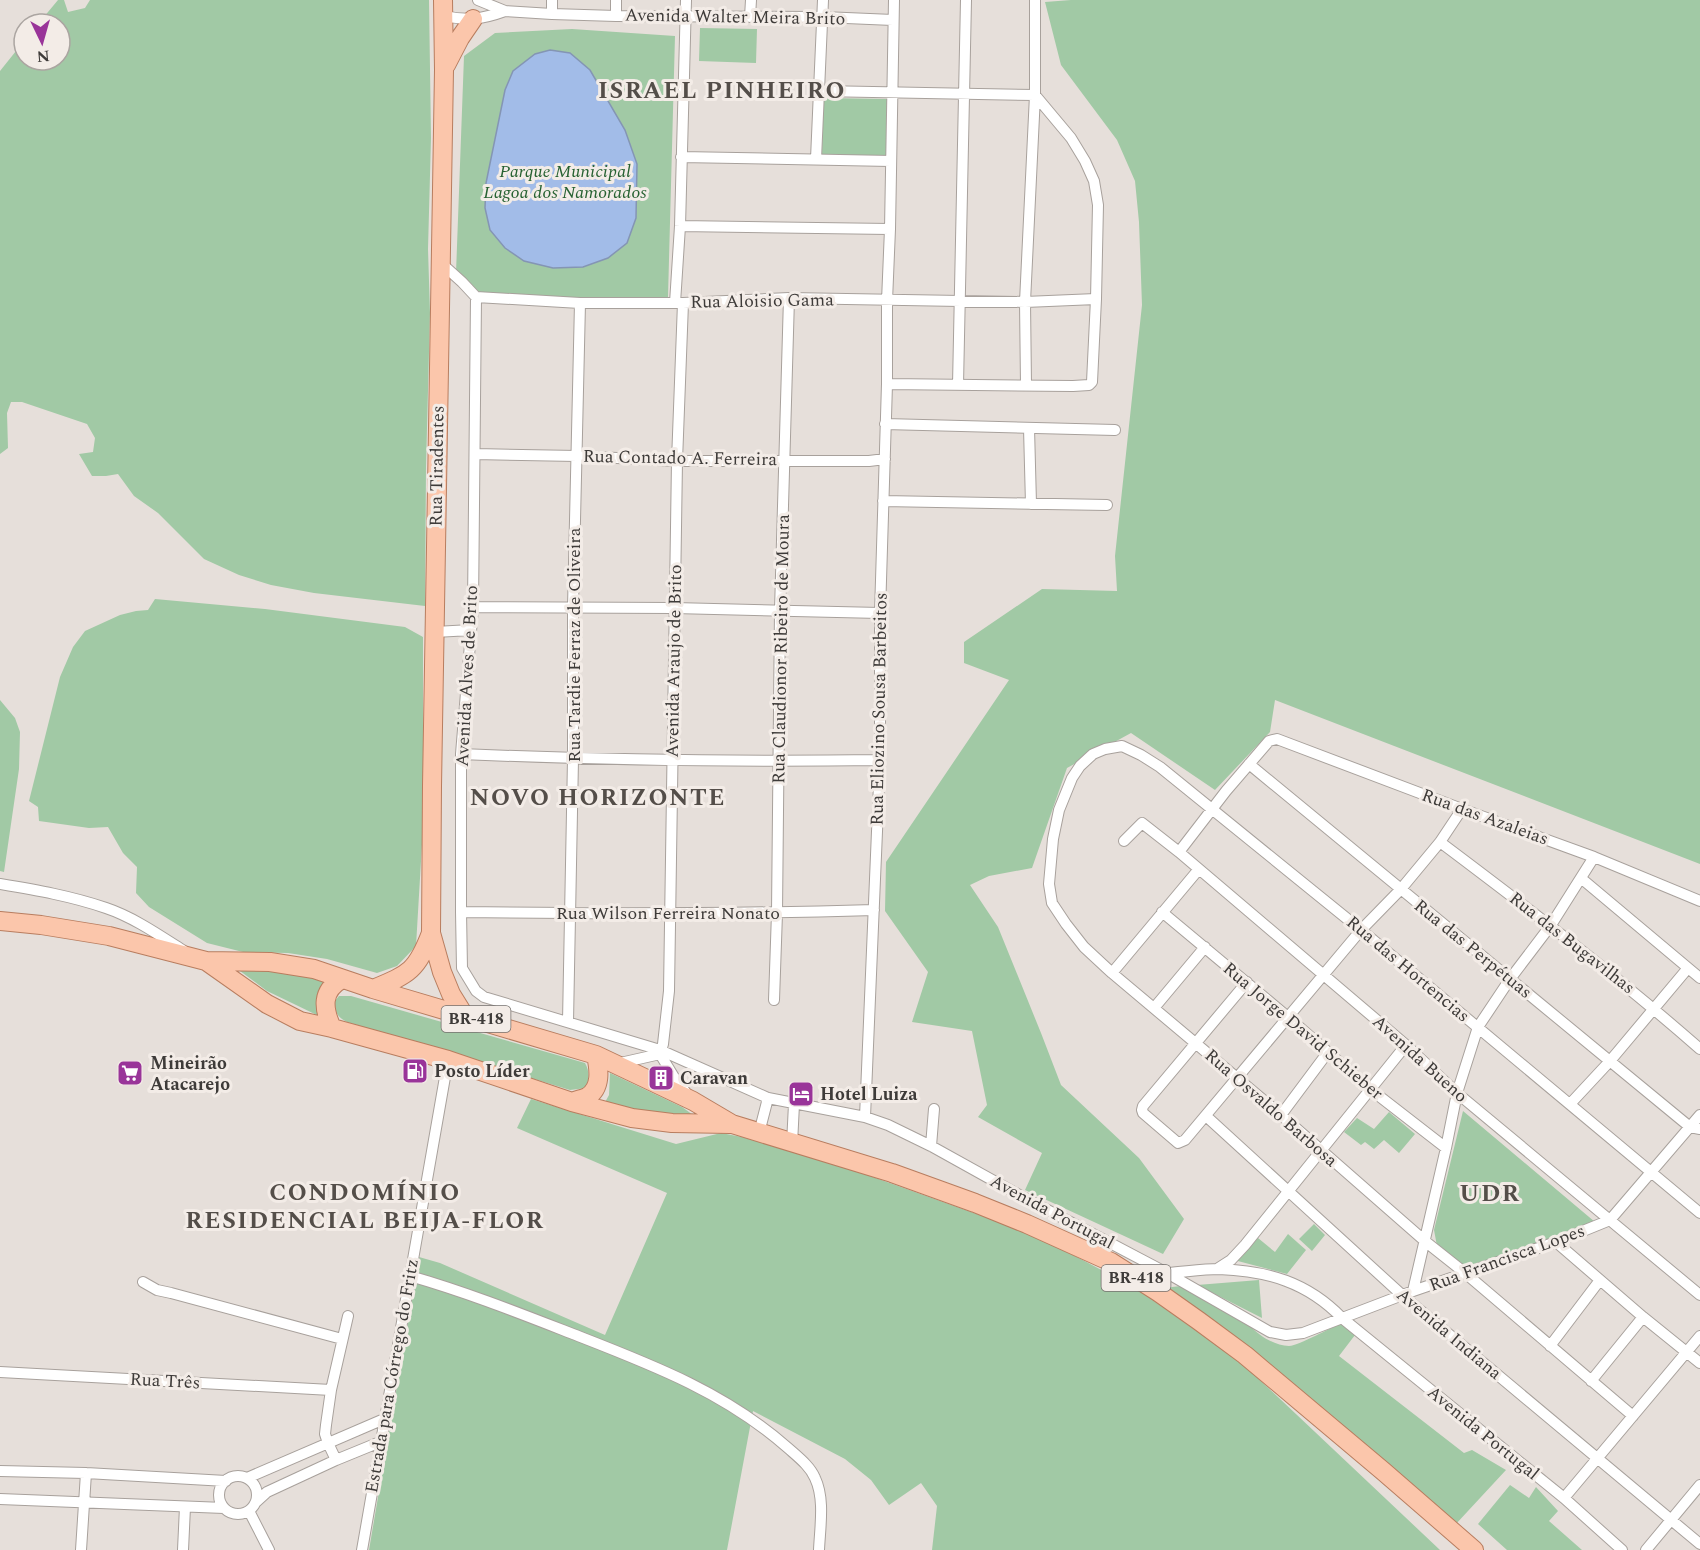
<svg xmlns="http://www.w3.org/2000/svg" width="1700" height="1550" font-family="Spectral,serif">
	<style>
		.green { fill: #a1c9a5 }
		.water { fill: #a2bce8; stroke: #8495b4; stroke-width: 1.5 }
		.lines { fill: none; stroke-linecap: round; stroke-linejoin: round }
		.street-casing { stroke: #a8a19c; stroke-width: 12 }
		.primary-casing { stroke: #b87d5f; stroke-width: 20 }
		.street { stroke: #fff; stroke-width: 10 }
		.primary { stroke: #fbc6ab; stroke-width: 18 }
		.labels { text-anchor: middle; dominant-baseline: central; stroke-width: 6; stroke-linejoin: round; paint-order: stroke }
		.shield { fill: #f3ece7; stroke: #74706d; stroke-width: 1.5 }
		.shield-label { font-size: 16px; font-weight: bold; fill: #3e3b39 }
		.street-label { font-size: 18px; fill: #3e3b39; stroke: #f3ece7 }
		.park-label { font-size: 18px; font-style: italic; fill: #276232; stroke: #f3ece7 }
		.poi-label { font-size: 18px; font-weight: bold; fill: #3e3b39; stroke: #f3ece7; text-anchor: start }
		.district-label { font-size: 24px; font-weight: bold; letter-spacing: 1.5px; fill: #544e49; stroke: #f3ece7 }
	</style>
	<rect width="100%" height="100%" fill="#e6dfda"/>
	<!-- green -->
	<path class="green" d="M58,0h6l4,12 17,-4 5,-8h339l2,138 -3,111 2,64 -4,154 -1,139 -111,-13 -43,-8 -32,-10 -35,-16 -46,-46 -24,-17 -16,-22 -12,2h-14l-13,-22 14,-2 2,-14 -8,-14 -65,-22h-11l-4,11 1,35 -8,6v-383l24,-30v19h36v-36h-22z
		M1071,0h629v864l-425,-164 -5,32 -55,58 -84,-57 -64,35 -35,100 -43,8 -19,9 28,42 43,106 20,52 78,73 45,61 -21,35 -138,-64 17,-37 -64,-36 9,-12 -15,-74 -60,-9 16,-50 -43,-61 1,-49 123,-182 -45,-17v-21l78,-53 75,2 -2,-35 27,-251 -3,-83 -4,-41 -18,-41 -56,-75 -16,-63z
		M700,28l57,1 -1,34 -57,-2z
		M572,29l103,7 -7,261 -121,1 -65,-4 -26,-21 8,-217 31,-23z
		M823,98l65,1 -2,59 -64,-2z
		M155,599l110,10 140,18 18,10v190l-7,119 -19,20 -20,7 -50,-14 -39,-6 -45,-1 -36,-9 -58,-36 -13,-14 1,-26 -14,-14 -15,-26 -19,1 -50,-7 -1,-14 -9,-6 31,-124 13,-30 12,-16 35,-16 16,-4 12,-1z
		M0,700l15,18 5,14 -1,37 -15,103 -4,-1z
		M236,968l28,1 60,10 -7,21 6,18 -56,-27z
		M339,996h12l234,67c5,9 4,16 1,25l-16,2 -223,-68c-10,-5 -11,-9 -13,-20z
		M610,1073l72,34 18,13 -97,-14 6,-11z
		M531,1099l145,45 45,-11 21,4 114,34 160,57 61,29 60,32 106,75 197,186h-508l5,-44 -16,-23 -32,22 -18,-25 -26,-21 -92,-48 -26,139h-358l50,-293 21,6 165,72 62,-142 -150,-65z
		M1463,1111l132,111 -128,48 -30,-24 -3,-16z
		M1389,1112l26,22 -16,19 -15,-13 -10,9 -9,-7 -4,3 -17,-13 13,-14 17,11z
		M1314,1224l11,11 -13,16 -13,-12z
		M1288,1234l18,16 -19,24 -53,-14 24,-22 17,14z
		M1259,1280l3,38 -65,-33z
		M1181,1286l70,41c9,9 24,19 38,19 11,-1 41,-18 53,-23l13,12 -16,21 125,97 8,-3 34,20 -51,55 -292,-237z
		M1510,1485l19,13 7,-11 22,24 -9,10 33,29h-75l-29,-26z"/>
	<!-- water -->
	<path class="water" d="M550,50l20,3 20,17 35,60 12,34 -1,54 -9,25 -19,15 -25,9 -30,1 -29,-7 -19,-13 -15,-18 -5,-22 1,-25 19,-93 8,-19 22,-17z"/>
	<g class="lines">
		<!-- street casing -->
		<g class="street-casing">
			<path id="street" d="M478,0l27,11 47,3 64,2 207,1 70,3
				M552,14v-14
				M444,16c24,5 39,3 61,-5
				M616,16v-16
				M750,17l1,-17
				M820,91l215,4 36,43 14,23 9,20 4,24 -2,94 -4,83 -3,3 -16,1 -186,-2
				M681,157l210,4
				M816,159l7,-159
				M680,226l210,3
				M441,263l21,19 14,15 104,6h103l106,-5 236,4 71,-3
				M476,297l-3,310 -12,147v158l1,56 14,23 8,6 176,53 108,48 97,19 23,8 43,21 90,50 146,77 103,59 16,3 17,-2 110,-42 143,-49 54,-22 90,-105
				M675,303l5,-77 6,-226
				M683,303l-6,158 -8,530 -6,53 -3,10 14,23 13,17
				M958,385l8,-385
				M1026,385l-1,-83 10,-207v-95
				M885,424l230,6
				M1029,428l2,76
				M475,454l102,2 100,5h192l16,-2
				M883,501l224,4
				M473,607l201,1 206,5
				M435,632l36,-2
				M461,754c140,6 279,8 419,6
				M1249,764l441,363 10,2
				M1124,841l18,-18 37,29 227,193 51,48 243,202
				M1440,842c89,67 177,134 260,207
				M1179,852l47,-61 43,-50 8,-2 185,70 132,48 106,44
				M1582,879l118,99
				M0,884c36,6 71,12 106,24 27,9 53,27 78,43
				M461,912c138,2 275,2 413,-2
				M1162,912l127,106 81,71 76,59
				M1112,973l87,-104
				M1247,982l-104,124 -1,4 1,3 35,30 7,-3 176,-210 40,-41 39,-47 22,-33
				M774,1000l3,-87 3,-303 9,-312
				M1154,1008l51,-61
				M568,1022l5,-263v-152l7,-304
				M616,1064l44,-10
				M1570,1104l40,-43 78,-93
				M1281,1115l47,-63
				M1206,1116l196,179 298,249
				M865,1117l15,-357v-147l7,-229v-83l3,-72 4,-229
				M759,1133l9,-35
				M792,1144l2,-40
				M931,1146l3,-37
				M1556,1242l87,75 57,46
				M1217,1269l14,-9 14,-15 161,-200
				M1168,1273c16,-1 34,-4 51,-4 49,2 88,13 123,49l222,180 58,52
				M410,1276c56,16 109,37 163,58 77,30 152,58 215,114 10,9 22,18 27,30 10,21 5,49 4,72
				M143,1282l14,8 14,3 171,46
				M1413,1291l33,-143 11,-55 21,-66 32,-48 41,-54 43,-68
				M1550,1346l50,-66
				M0,1372l331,18
				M1591,1381l52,-64
				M1633,1416l-168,-143 -39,-31 -145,-127 -169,-142 -28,-26 -18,-23 -14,-21 -3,-19 4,-45 6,-29 13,-32 8,-12 13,-12 12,-5 17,-3 19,9 19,12 201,163 339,283
				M336,1460l-8,-17 -3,-9 1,-9 5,-35 17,-74
				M0,1471l86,2 140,8
				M219 1495a19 19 0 1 1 38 0a19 19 0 1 1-38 0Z
				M247,1478l137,-59
				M1564,1498l136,-162
				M0,1499l224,9
				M256,1502l11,-10 69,-32 44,-18
				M249,1511l20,39
				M81,1550l5,-77
				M183,1550l2,-43
				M362,1550l86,-490
				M1646,1550l54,-65"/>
		</g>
		<!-- primary casing -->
		<g class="primary-casing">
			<path id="primary" d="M443,0l1,70 -12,716 -1,147 11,39 9,22 13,21
				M446,65l14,-27 13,-19
				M0,921l41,4 68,11 97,25 64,1 44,7 59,20 223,66 97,46 39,23 160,49 83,30 52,21 84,38 47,30 41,29 46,34 138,116 91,79
				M206,961l61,43 33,17 32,7 116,32 124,42 60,16 40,5 58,1
				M373,989c37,-15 44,-19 58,-56
				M332,1028c-9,-20 -11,-37 10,-49
				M572,1102c4,-2 11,-3 15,-5 15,-9 12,-28 9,-42"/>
		</g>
		<!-- street -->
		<use href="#street" class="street"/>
		<!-- primary -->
		<use href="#primary" class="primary"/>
	</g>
	<!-- icons -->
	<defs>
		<g id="fuel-square" transform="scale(1.35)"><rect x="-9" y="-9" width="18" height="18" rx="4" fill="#993499" stroke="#f3ece7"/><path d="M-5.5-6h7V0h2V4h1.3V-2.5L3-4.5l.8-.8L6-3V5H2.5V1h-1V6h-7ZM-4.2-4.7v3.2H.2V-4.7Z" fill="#fff"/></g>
		<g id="supermarket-square" transform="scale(1.35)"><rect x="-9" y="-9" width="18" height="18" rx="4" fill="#993499" stroke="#f3ece7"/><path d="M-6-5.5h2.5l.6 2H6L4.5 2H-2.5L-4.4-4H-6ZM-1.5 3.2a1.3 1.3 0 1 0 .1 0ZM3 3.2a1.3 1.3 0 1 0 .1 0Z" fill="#fff"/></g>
		<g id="building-square" transform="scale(1.35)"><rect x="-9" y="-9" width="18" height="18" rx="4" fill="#993499" stroke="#f3ece7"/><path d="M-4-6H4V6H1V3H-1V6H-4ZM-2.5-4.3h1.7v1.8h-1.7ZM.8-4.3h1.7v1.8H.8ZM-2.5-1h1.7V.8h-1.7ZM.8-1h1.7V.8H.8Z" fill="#fff"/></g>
		<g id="hotel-square" transform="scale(1.35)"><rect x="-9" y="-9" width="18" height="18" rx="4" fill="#993499" stroke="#f3ece7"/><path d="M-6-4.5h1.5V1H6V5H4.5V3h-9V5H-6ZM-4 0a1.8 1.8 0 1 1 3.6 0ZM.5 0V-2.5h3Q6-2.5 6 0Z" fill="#fff"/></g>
	</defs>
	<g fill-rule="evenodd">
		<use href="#fuel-square" x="415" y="1071"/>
		<use href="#supermarket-square" x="130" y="1073"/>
		<use href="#building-square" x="661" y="1078"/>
		<use href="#hotel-square" x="801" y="1094"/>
	</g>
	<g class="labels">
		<!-- shield labels -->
		<g class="shield">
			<rect x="441.5" y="1006" width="69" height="26" rx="4.5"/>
			<rect x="1101.5" y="1265" width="69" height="26" rx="4.5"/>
		</g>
		<g class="shield-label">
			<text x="476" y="1019">BR-418</text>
			<text x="1136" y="1278">BR-418</text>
		</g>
		<!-- street labels -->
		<g class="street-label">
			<text transform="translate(735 17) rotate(1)">Avenida Walter Meira Brito</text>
			<text transform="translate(762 301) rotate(-1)">Rua Aloisio Gama</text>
			<text transform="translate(680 458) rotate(1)">Rua Contado A. Ferreira</text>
			<text transform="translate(437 466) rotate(-89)">Rua Tiradentes</text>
			<text transform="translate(574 645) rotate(-90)">Rua Tardie Ferraz de Oliveira</text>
			<text transform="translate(781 649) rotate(-89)">Rua Claudionor Ribeiro de Moura</text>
			<text transform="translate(674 661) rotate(-89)">Avenida Araujo de Brito</text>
			<text transform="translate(467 676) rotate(-87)">Avenida Alves de Brito</text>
			<text transform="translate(879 709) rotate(-89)">Rua Eliozino Sousa Barbeitos</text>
			<text transform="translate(1485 817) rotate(20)">Rua das Azaleias</text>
			<text x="668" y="913">Rua Wilson Ferreira Nonato</text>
			<text transform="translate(1572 943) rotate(38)">Rua das Bugavilhas</text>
			<text transform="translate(1473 949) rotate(39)">Rua das Perpétuas</text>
			<text transform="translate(1408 969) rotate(40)">Rua das Hortencias</text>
			<text transform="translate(1303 1031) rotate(40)">Rua Jorge David Schieber</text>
			<text transform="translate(1420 1059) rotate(42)">Avenida Bueno</text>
			<text transform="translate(1271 1108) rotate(41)">Rua Osvaldo Barbosa</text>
			<text transform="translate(1052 1212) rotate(28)">Avenida Portugal</text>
			<text transform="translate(1507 1258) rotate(-20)">Rua Francisca Lopes</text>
			<text transform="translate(1449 1334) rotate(40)">Avenida Indiana</text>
			<text transform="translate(392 1376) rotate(-80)">Estrada para Córrego do Fritz</text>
			<text transform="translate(165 1381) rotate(3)">Rua Três</text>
			<text transform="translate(1483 1433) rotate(39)">Avenida Portugal</text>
		</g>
		<!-- park labels -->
		<g class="park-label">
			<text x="565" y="171">Parque Municipal<tspan x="565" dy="21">Lagoa dos Namorados</tspan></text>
		</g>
		<!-- poi labels -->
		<g class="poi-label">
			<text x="150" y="1063">Mineirão<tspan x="150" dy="21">Atacarejo</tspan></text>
			<text x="434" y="1071">Posto Líder</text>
			<text x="680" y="1078">Caravan</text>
			<text x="820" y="1094">Hotel Luiza</text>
		</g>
		<!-- district labels -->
		<g class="district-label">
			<text x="722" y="91">ISRAEL PINHEIRO</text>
			<text x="598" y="798">NOVO HORIZONTE</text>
			<text x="365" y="1193">CONDOMÍNIO<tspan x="365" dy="28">RESIDENCIAL BEIJA-FLOR</tspan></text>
			<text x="1490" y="1194">UDR</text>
		</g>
	</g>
	<!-- north arrow -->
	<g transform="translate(42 42) rotate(175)"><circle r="28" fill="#f3ece7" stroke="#aba5a1" stroke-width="1.5"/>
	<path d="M0-4.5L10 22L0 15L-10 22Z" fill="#993499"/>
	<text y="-9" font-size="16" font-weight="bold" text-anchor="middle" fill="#3e3b39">N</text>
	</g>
</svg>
